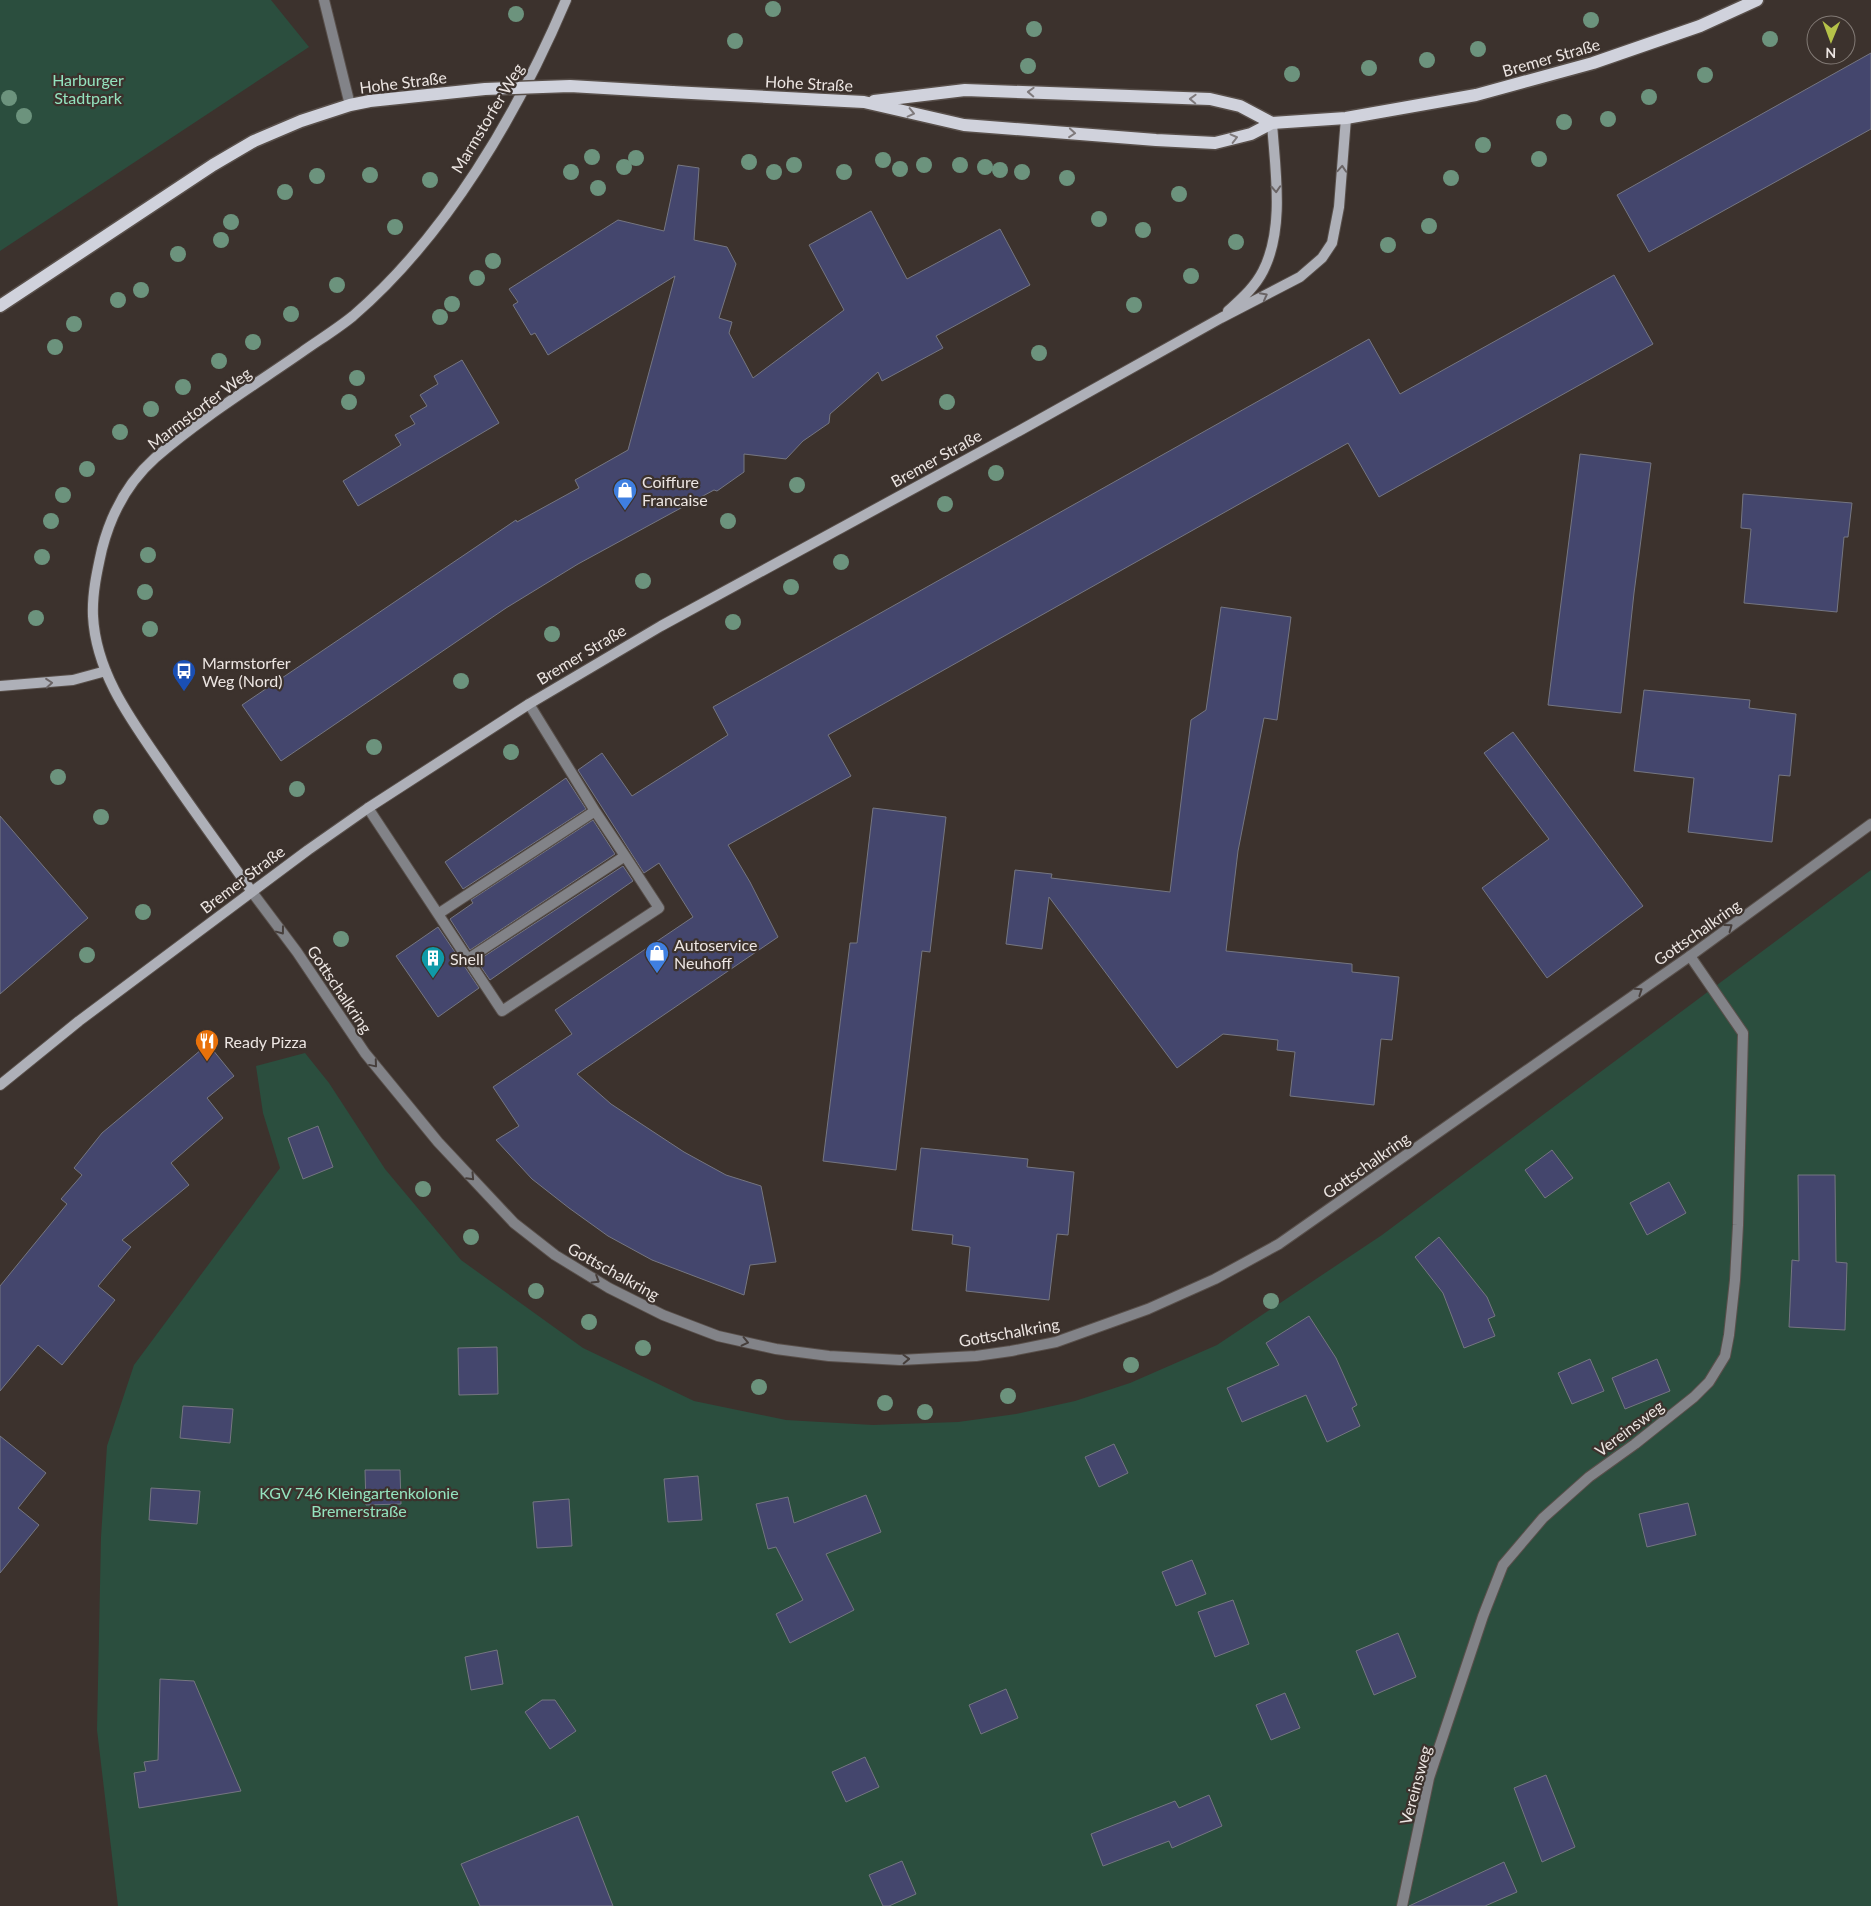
<svg xmlns="http://www.w3.org/2000/svg" width="1871" height="1906" font-family="Lato,sans-serif">
	<style>
		.green { fill: #2b4e3e }
		.building { fill: #44466d; stroke: #757681 }
		.lines { fill: none; stroke-linecap: round; stroke-linejoin: round }
		.lane-casing { stroke: #584f4a; stroke-width: 12 }
		.street-casing { stroke: #584f4a; stroke-width: 12 }
		.secondary-casing { stroke: #584f4a; stroke-width: 12 }
		.primary-casing { stroke: #584f4a; stroke-width: 15 }
		.lane { stroke: #828388; stroke-width: 10 }
		.street { stroke: #828388; stroke-width: 10 }
		.secondary { stroke: #aeb0b8; stroke-width: 10 }
		.primary { stroke: #d0d2dc; stroke-width: 12 }
		.primary-bridge-casing { stroke: #584f4a; stroke-width: 15; stroke-linecap: butt }
		.primary-bridge { stroke: #d0d2dc; stroke-width: 12 }
		.tree { fill: #6c937d }
		.oneway { stroke: #7f7a7c }
		.oneway2 { stroke: #6a6465 }
		.oneway3 { stroke: #463e3b }
		.labels { text-anchor: middle; dominant-baseline: central; stroke-width: 4.5; stroke-linejoin: round; paint-order: stroke }
		.street-label { font-size: 16px; fill: #ece5e2; stroke: #3c322d }
		.park-label { font-size: 16px; fill: #94e3be; stroke: #3c322d }
		.poi-label { font-size: 16px; fill: #ece5e2; stroke: #3c322d; text-anchor: start }
	</style>
	<rect width="100%" height="100%" fill="#3c322d"/>
	<!-- green -->
	<path class="green" d="M0,0h271l38,47 -309,204z
		M1871,870v1036h-1753l-21,-176 4,-193 6,-91 27,-81 146,-197 -17,-55 -7,-47 49,-13 24,30 56,86 76,91 122,88 111,53 92,19 87,5 85,-3 58,-8 59,-13 55,-18 87,-38 165,-110z"/>
	<!-- building -->
	<path class="building" d="M1871,53v76l-222,123 -32,-57z
		M678,165l21,3 -5,72 33,7 9,17 -17,54 13,4 -3,11 24,45 91,-68 -35,-65 62,-34 36,68 93,-50 30,56 -94,51 7,12 -61,33 -4,-9 -48,42 -1,9 -26,18 -17,18 -42,-5v18l-27,19 -3,-1 -136,74 -72,44 -225,153 -39,-56 274,-185 1,2 62,-34 -4,-8 53,-30 47,-174 -127,79 -13,-22 -4,2 -18,-30 5,-3 -9,-13 109,-69 46,11z
		M1614,275l39,69 -274,153 -31,-54 -520,292 23,41 -123,69 22,37 28,55 -201,137 34,30 73,48 42,23 35,11 15,76 -26,3 -6,30 -92,-35 -44,-24 -39,-28 -37,-29 -36,-39 23,-14 -26,-39 79,-53 -17,-24 138,-93 -34,-54 -15,10 -66,-103 24,-17 30,43 96,-61 -15,-28 656,-368 31,55z
		M462,360l37,63 -141,83 -15,-25 58,-36 -6,-10 20,-11 -5,-8 17,-10 -7,-11 18,-11 -4,-8z
		M1580,454l71,9 -17,130 -13,120 -73,-8z
		M1743,494l109,9 -4,34h-4l-7,75 -93,-9 7,-74 -10,-1z
		M1221,607l70,10 -14,103 -13,-2 -26,133 -12,100 126,13v8l47,5 -7,63 -11,-1 -7,66 -84,-9 5,-44 -18,-2 1,-10 -55,-6 -46,34 -128,-171 -7,52 -36,-5 9,-74 37,4 -1,4 119,14 21,-172 15,-10z
		M1644,690l106,10 -1,8 47,6 -6,62 -11,-1 -7,67 -84,-10 6,-54 -60,-7z
		M1513,732l130,174 -96,72 -65,-90 67,-49 -65,-86z
		M566,778l20,31 -123,80 -18,-27z
		M873,808l73,9 -16,135 -8,-1 -26,219 -73,-9 27,-218h7z
		M0,816l88,102 -88,76z
		M593,820l22,34 -145,96 -20,-31 23,-16 -2,-3z
		M623,866l10,15 -143,99 -13,-19z
		M438,927l41,61 -41,29 -42,-61z
		M208,1044l26,32 -27,22 16,20 -52,45 18,22 -67,55 9,7 -33,39 17,14 -53,65 -24,-20 -38,46v-105l67,-82 -6,-5 21,-24 -8,-7 28,-35z
		M318,1126l15,41 -30,12 -15,-41z
		M921,1148l107,11 -1,8 47,5 -6,63 -11,-1 -8,66 -83,-9 4,-44 -18,-3 1,-9 -41,-5z
		M1552,1150l21,28 -28,20 -20,-28z
		M1798,1175h37l1,87 11,1 -2,67 -56,-3 3,-67 7,1z
		M1669,1182l17,31 -39,22 -17,-32z
		M1439,1237l48,60 8,19 -7,3 7,17 -31,12 -21,-55 -28,-36z
		M1309,1316l27,42 21,47 -5,3 8,18 -33,16 -21,-47 -64,27 -15,-34 52,-23 -13,-22z
		M497,1347l1,47 -39,1 -1,-47z
		M1590,1359l14,32 -32,13 -14,-31z
		M1657,1359l13,32 -45,18 -13,-31z
		M183,1406l50,3 -3,34 -50,-5z
		M0,1436l46,37 -28,35 21,17 -39,48z
		M1114,1444l14,29 -29,14 -14,-30z
		M365,1470h35l1,34 -35,1z
		M698,1476l4,44 -34,2 -4,-43z
		M151,1488l49,3 -3,33 -48,-4z
		M866,1495l15,37 -55,22 28,56 -64,33 -14,-29 27,-14 -27,-53 -8,2 -12,-45 32,-7 6,26z
		M569,1499l3,47 -35,2 -4,-46z
		M1688,1503l8,32 -49,12 -8,-33z
		M1192,1560l14,34 -30,12 -14,-34z
		M1233,1600l16,44 -34,13 -17,-45z
		M1398,1633l18,44 -42,18 -18,-44z
		M497,1650l6,34 -32,6 -6,-33z
		M160,1679l34,2 47,110 -102,17 -5,-35 12,-2 -2,-9 14,-2z
		M1006,1689l12,29 -37,16 -12,-29z
		M1285,1693l15,35 -29,12 -15,-35z
		M542,1700h13l21,31 -26,18 -25,-37z
		M865,1757l14,30 -33,15 -14,-30z
		M1546,1775l29,72 -33,15 -28,-74z
		M1209,1795l13,31 -50,22 -3,-7 -66,25 -12,-32 84,-33 4,7z
		M578,1816l35,90h-133l-19,-42z
		M902,1861l14,33 -27,12h-6l-14,-31z
		M1504,1862l13,30 -32,14h-76z"/>
	<g class="lines">
		<!-- lane casing -->
		<g class="lane-casing">
			<path id="lane" d="M324,0l26,105
				M368,808l134,203 157,-103 -34,-52
				M438,914l157,-103 -66,-107
				M468,959l157,-103 -30,-45
				M1402,1906l27,-128 54,-162 20,-51 40,-47 46,-41 46,-33 59,-47 15,-15 16,-26 4,-21 6,-55 3,-55 5,-192 -53,-77"/>
		</g>
		<!-- street casing -->
		<g class="street-casing">
			<path id="street" d="M252,892l45,60 68,101 73,89 76,81 41,32 54,33 54,27 55,21 58,13 53,7 71,4 76,-4 35,-5 45,-9 92,-33 67,-30 64,-35 411,-288 181,-132"/>
		</g>
		<!-- secondary casing -->
		<g class="secondary-casing">
			<path id="secondary" d="M1228,311c13,-12 27,-24 35,-40 22,-43 12,-102 9,-148
				M0,686l73,-6 33,-9
				M252,892c-28,-40 -57,-79 -85,-120 -32,-47 -71,-96 -74,-156 -1,-22 4,-45 9,-67 9,-35 26,-67 53,-91 46,-40 98,-72 147,-106 17,-12 35,-23 51,-36 94,-81 165,-203 213,-316
				M0,1085l79,-64 229,-171 60,-42 161,-104 132,-78 358,-195 202,-113 79,-41 22,-19 10,-15 7,-36 7,-89"/>
		</g>
		<!-- primary casing -->
		<g class="primary-casing">
			<path id="primary" d="M672,92l192,10 100,23 192,15 59,3 36,-9 21,-11 74,-5 130,-23 117,-32 107,-37 57,-26
				M874,101l91,-11 245,9 30,7 32,17
				M0,306l213,-141 41,-24 47,-20 49,-16 20,-4"/>
		</g>
		<!-- lane -->
		<use href="#lane" class="lane"/>
		<!-- street -->
		<use href="#street" class="street"/>
		<!-- secondary -->
		<use href="#secondary" class="secondary"/>
		<!-- primary -->
		<use href="#primary" class="primary"/>
		<!-- primary-bridge casing -->
		<g class="primary-bridge-casing">
			<path id="primary-bridge" d="M370,101l115,-12 85,-3 102,6"/>
		</g>
		<!-- primary-bridge -->
		<use href="#primary-bridge" class="primary-bridge"/>
	</g>
	<!-- trees -->
	<g class="tree">
		<circle cx="773" cy="9" r="8"/>
		<circle cx="516" cy="14" r="8"/>
		<circle cx="1591" cy="20" r="8"/>
		<circle cx="1034" cy="29" r="8"/>
		<circle cx="1770" cy="39" r="8"/>
		<circle cx="735" cy="41" r="8"/>
		<circle cx="1478" cy="49" r="8"/>
		<circle cx="1427" cy="60" r="8"/>
		<circle cx="1028" cy="66" r="8"/>
		<circle cx="1369" cy="68" r="8"/>
		<circle cx="1292" cy="74" r="8"/>
		<circle cx="1705" cy="75" r="8"/>
		<circle cx="1649" cy="97" r="8"/>
		<circle cx="9" cy="98" r="8"/>
		<circle cx="24" cy="116" r="8"/>
		<circle cx="1608" cy="119" r="8"/>
		<circle cx="1564" cy="122" r="8"/>
		<circle cx="1483" cy="145" r="8"/>
		<circle cx="592" cy="157" r="8"/>
		<circle cx="636" cy="158" r="8"/>
		<circle cx="1539" cy="159" r="8"/>
		<circle cx="883" cy="160" r="8"/>
		<circle cx="749" cy="162" r="8"/>
		<circle cx="794" cy="165" r="8"/>
		<circle cx="924" cy="165" r="8"/>
		<circle cx="960" cy="165" r="8"/>
		<circle cx="624" cy="167" r="8"/>
		<circle cx="985" cy="167" r="8"/>
		<circle cx="900" cy="169" r="8"/>
		<circle cx="1000" cy="170" r="8"/>
		<circle cx="571" cy="172" r="8"/>
		<circle cx="774" cy="172" r="8"/>
		<circle cx="844" cy="172" r="8"/>
		<circle cx="1022" cy="172" r="8"/>
		<circle cx="370" cy="175" r="8"/>
		<circle cx="317" cy="176" r="8"/>
		<circle cx="1067" cy="178" r="8"/>
		<circle cx="1451" cy="178" r="8"/>
		<circle cx="430" cy="180" r="8"/>
		<circle cx="598" cy="188" r="8"/>
		<circle cx="285" cy="192" r="8"/>
		<circle cx="1179" cy="194" r="8"/>
		<circle cx="1099" cy="219" r="8"/>
		<circle cx="231" cy="222" r="8"/>
		<circle cx="1429" cy="226" r="8"/>
		<circle cx="395" cy="227" r="8"/>
		<circle cx="1143" cy="230" r="8"/>
		<circle cx="221" cy="240" r="8"/>
		<circle cx="1236" cy="242" r="8"/>
		<circle cx="1388" cy="245" r="8"/>
		<circle cx="178" cy="254" r="8"/>
		<circle cx="493" cy="261" r="8"/>
		<circle cx="1191" cy="276" r="8"/>
		<circle cx="477" cy="278" r="8"/>
		<circle cx="337" cy="285" r="8"/>
		<circle cx="141" cy="290" r="8"/>
		<circle cx="118" cy="300" r="8"/>
		<circle cx="452" cy="304" r="8"/>
		<circle cx="1134" cy="305" r="8"/>
		<circle cx="291" cy="314" r="8"/>
		<circle cx="440" cy="317" r="8"/>
		<circle cx="74" cy="324" r="8"/>
		<circle cx="253" cy="342" r="8"/>
		<circle cx="55" cy="347" r="8"/>
		<circle cx="1039" cy="353" r="8"/>
		<circle cx="219" cy="361" r="8"/>
		<circle cx="357" cy="378" r="8"/>
		<circle cx="183" cy="387" r="8"/>
		<circle cx="349" cy="402" r="8"/>
		<circle cx="947" cy="402" r="8"/>
		<circle cx="151" cy="409" r="8"/>
		<circle cx="120" cy="432" r="8"/>
		<circle cx="87" cy="469" r="8"/>
		<circle cx="996" cy="473" r="8"/>
		<circle cx="797" cy="485" r="8"/>
		<circle cx="63" cy="495" r="8"/>
		<circle cx="945" cy="504" r="8"/>
		<circle cx="51" cy="521" r="8"/>
		<circle cx="728" cy="521" r="8"/>
		<circle cx="148" cy="555" r="8"/>
		<circle cx="42" cy="557" r="8"/>
		<circle cx="841" cy="562" r="8"/>
		<circle cx="643" cy="581" r="8"/>
		<circle cx="791" cy="587" r="8"/>
		<circle cx="145" cy="592" r="8"/>
		<circle cx="36" cy="618" r="8"/>
		<circle cx="733" cy="622" r="8"/>
		<circle cx="150" cy="629" r="8"/>
		<circle cx="552" cy="634" r="8"/>
		<circle cx="461" cy="681" r="8"/>
		<circle cx="374" cy="747" r="8"/>
		<circle cx="511" cy="752" r="8"/>
		<circle cx="58" cy="777" r="8"/>
		<circle cx="297" cy="789" r="8"/>
		<circle cx="101" cy="817" r="8"/>
		<circle cx="143" cy="912" r="8"/>
		<circle cx="341" cy="939" r="8"/>
		<circle cx="87" cy="955" r="8"/>
		<circle cx="423" cy="1189" r="8"/>
		<circle cx="471" cy="1237" r="8"/>
		<circle cx="536" cy="1291" r="8"/>
		<circle cx="1271" cy="1301" r="8"/>
		<circle cx="589" cy="1322" r="8"/>
		<circle cx="643" cy="1348" r="8"/>
		<circle cx="1131" cy="1365" r="8"/>
		<circle cx="759" cy="1387" r="8"/>
		<circle cx="1008" cy="1396" r="8"/>
		<circle cx="885" cy="1403" r="8"/>
		<circle cx="925" cy="1412" r="8"/>
	</g>
	<!-- one-way arrows -->
	<defs><path id="oneway-chevron" d="M-2-3.5L2.5 0L-2 3.5" fill="none" stroke-width="1.6" stroke-linecap="round" stroke-linejoin="round" transform="scale(1.25)"/></defs>
	<g class="oneway">
		<use href="#oneway-chevron" transform="translate(1031 92) rotate(-178)"/>
		<use href="#oneway-chevron" transform="translate(1193 99) rotate(-178)"/>
		<use href="#oneway-chevron" transform="translate(911 113) rotate(13)"/>
		<use href="#oneway-chevron" transform="translate(1072 133) rotate(5)"/>
		<use href="#oneway-chevron" transform="translate(1234 138) rotate(-14)"/>
	</g>
	<g class="oneway2">
		<use href="#oneway-chevron" transform="translate(1342 169) rotate(-86)"/>
		<use href="#oneway-chevron" transform="translate(1276 189) rotate(87)"/>
		<use href="#oneway-chevron" transform="translate(1264 296) rotate(-28)"/>
		<use href="#oneway-chevron" transform="translate(49 683) rotate(-5)"/>
	</g>
	<g class="oneway3">
		<use href="#oneway-chevron" transform="translate(1729 927) rotate(-36)"/>
		<use href="#oneway-chevron" transform="translate(281 931) rotate(53)"/>
		<use href="#oneway-chevron" transform="translate(1639 991) rotate(-34)"/>
		<use href="#oneway-chevron" transform="translate(374 1064) rotate(50)"/>
		<use href="#oneway-chevron" transform="translate(471 1177) rotate(47)"/>
		<use href="#oneway-chevron" transform="translate(596 1280) rotate(32)"/>
		<use href="#oneway-chevron" transform="translate(745 1342) rotate(13)"/>
		<use href="#oneway-chevron" transform="translate(906 1359) rotate(-2)"/>
	</g>
	<!-- icons -->
	<defs>
		<g id="shop-pin" transform="scale(1.25)"><path d="M0 17L-7.5 6A9.5 9.5 0 1 1 7.5 6Z" fill="#3f7fe0" stroke="#3c322d"/><path d="M-5-2.5h2.3a2.7 3.5 0 0 1 5.4 0H5L5.5 6h-11ZM-1.5-2.5h3a1.5 2.3 0 0 0-3 0Z" fill="#fff"/></g>
		<g id="bus-pin" transform="scale(1.25)"><path d="M0 17L-7.5 6A9.5 9.5 0 1 1 7.5 6Z" fill="#1a4fb4" stroke="#3c322d"/><path d="M-5-6H5V4H4V6H2V4H-2V6H-4V4H-5ZM-3.5-4V0h7V-4ZM-3.5 1.2v1.5H-2V1.2ZM2 1.2v1.5H3.5V1.2Z" fill="#fff"/></g>
		<g id="building-pin" transform="scale(1.25)"><path d="M0 17L-7.5 6A9.5 9.5 0 1 1 7.5 6Z" fill="#0f9aa8" stroke="#3c322d"/><path d="M-4-6H4V6H1V3H-1V6H-4ZM-2.5-4.3h1.7v1.8h-1.7ZM.8-4.3h1.7v1.8H.8ZM-2.5-1h1.7V.8h-1.7ZM.8-1h1.7V.8H.8Z" fill="#fff"/></g>
		<g id="restaurant-pin" transform="scale(1.25)"><path d="M0 17L-7.5 6A9.5 9.5 0 1 1 7.5 6Z" fill="#e8710a" stroke="#3c322d"/><path d="M-5-6h1v4h1v-4h1v4h1v-4h1v5L-1.5 .5V6h-2V.5L-5-1ZM5-6V6H3V1.5H1.5Q1.5-4 5-6Z" fill="#fff"/></g>
	</defs>
	<g fill-rule="evenodd">
		<use href="#shop-pin" x="625" y="490"/>
		<use href="#bus-pin" x="184" y="671"/>
		<use href="#shop-pin" x="657" y="953"/>
		<use href="#building-pin" x="433" y="958"/>
		<use href="#restaurant-pin" x="207" y="1041"/>
	</g>
	<g class="labels">
		<!-- street labels -->
		<g class="street-label">
			<text transform="translate(1551 57) rotate(-16)">Bremer Straße</text>
			<text transform="translate(403 82) rotate(-7)">Hohe Straße</text>
			<text transform="translate(809 83) rotate(3)">Hohe Straße</text>
			<text transform="translate(487 118) rotate(-59)">Marmstorfer Weg</text>
			<text transform="translate(199 408) rotate(-37)">Marmstorfer Weg</text>
			<text transform="translate(936 458) rotate(-29)">Bremer Straße</text>
			<text transform="translate(581 654) rotate(-31)">Bremer Straße</text>
			<text transform="translate(242 879) rotate(-37)">Bremer Straße</text>
			<text transform="translate(1697 932) rotate(-35)">Gottschalkring</text>
			<text transform="translate(340 989) rotate(56)">Gottschalkring</text>
			<text transform="translate(1366 1165) rotate(-35)">Gottschalkring</text>
			<text transform="translate(614 1271) rotate(29)">Gottschalkring</text>
			<text transform="translate(1009 1332) rotate(-10)">Gottschalkring</text>
			<text transform="translate(1629 1428) rotate(-37)">Vereinsweg</text>
			<text transform="translate(1415 1785) rotate(-75)">Vereinsweg</text>
		</g>
		<!-- park labels -->
		<g class="park-label">
			<text x="88" y="79">Harburger<tspan x="88" dy="18">Stadtpark</tspan></text>
			<text x="359" y="1492">KGV 746 Kleingartenkolonie<tspan x="359" dy="18">Bremerstraße</tspan></text>
		</g>
		<!-- poi labels -->
		<g class="poi-label">
			<text x="642" y="481">Coiffure<tspan x="642" dy="18">Francaise</tspan></text>
			<text x="202" y="662">Marmstorfer<tspan x="202" dy="18">Weg (Nord)</tspan></text>
			<text x="674" y="944">Autoservice<tspan x="674" dy="18">Neuhoff</tspan></text>
			<text x="450" y="958">Shell</text>
			<text x="224" y="1041">Ready Pizza</text>
		</g>
	</g>
	<!-- north arrow -->
	<g transform="translate(1831 40) rotate(181)"><circle r="24" fill="#3c322d" stroke="#827a75"/>
	<path d="M0-4L9 19L0 12L-9 19Z" fill="#b5c249"/>
	<text y="-8" font-size="14" font-weight="bold" text-anchor="middle" fill="#ece5e2">N</text>
	</g>
</svg>
